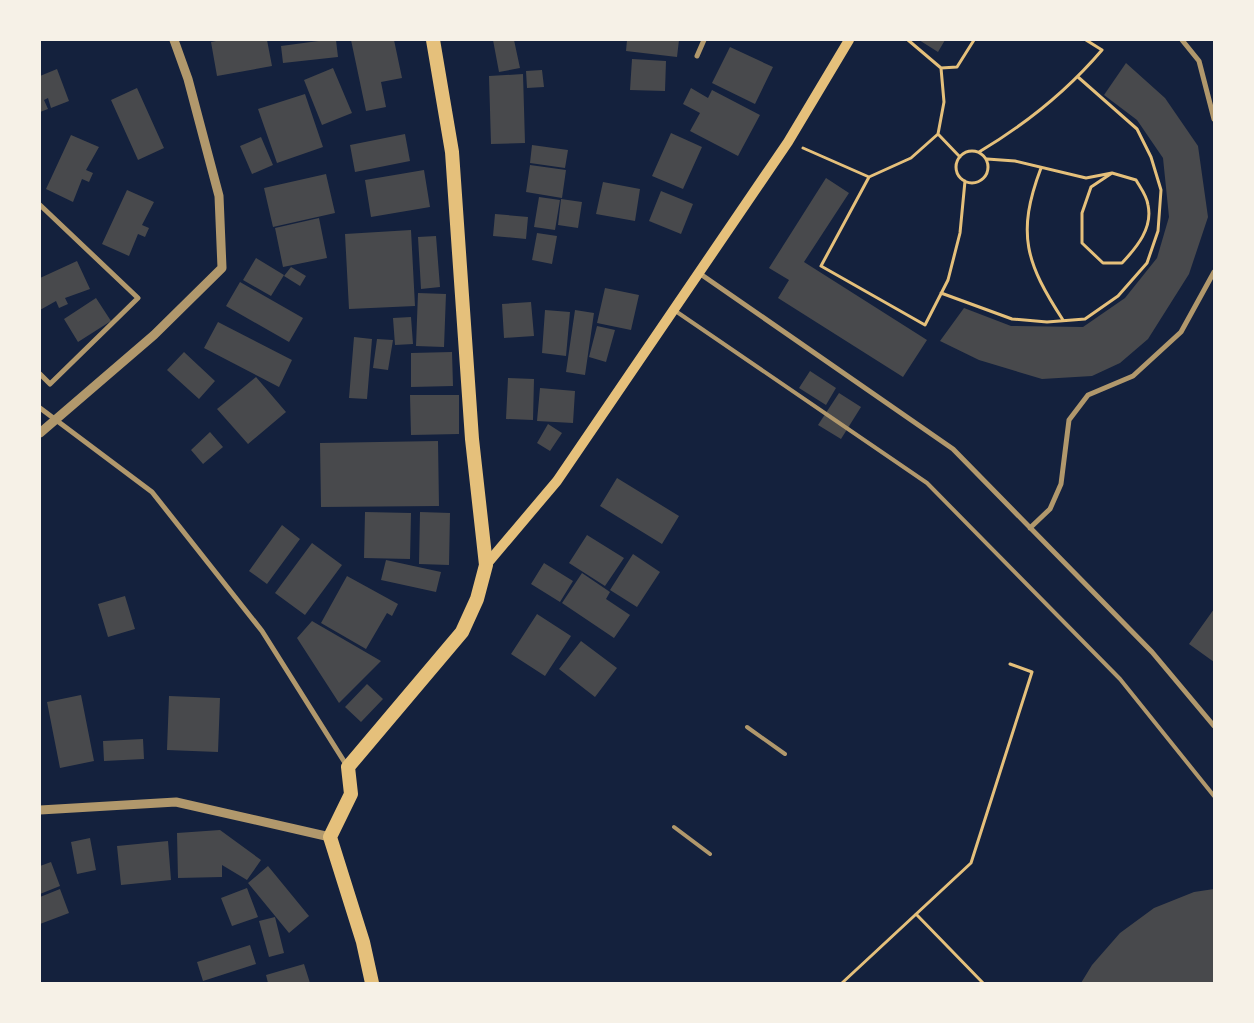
<svg xmlns="http://www.w3.org/2000/svg" width="1254" height="1023" font-family="Helvetica,sans-serif">
	<style>
		.building { fill: #48494c }
		.lines { fill: none; stroke-linecap: round; stroke-linejoin: round }
		.path { stroke: #e5c07b; stroke-width: 3 }
		.service { stroke: #b1986c; stroke-width: 4 }
		.minor { stroke: #b1986c; stroke-width: 5 }
		.tertiary { stroke: #b1986c; stroke-width: 9 }
		.secondary { stroke: #e5c07b; stroke-width: 10 }
		.trunk { stroke: #e5c07b; stroke-width: 14 }
	</style>
	<rect width="100%" height="100%" fill="#14213d"/>
	<!-- building -->
	<path class="building" d="M221,40h46l5,26 -55,10 -6,-34z
		M326,40h10l2,17 -55,6 -2,-17z
		M351,40h43l8,38 -21,4 5,25 -20,4z
		M493,40h21l6,28 -21,4z
		M627,40h52l-2,17 -51,-6z
		M919,40h26l-7,12z
		M730,47l43,20 -18,37 -43,-21z
		M632,59l34,2 -1,30 -35,-1z
		M1126,63l39,35 33,48 10,71 -19,57 -41,65 -28,24 -28,13 -50,3 -63,-19 -39,-19 24,-33 47,18 72,1 42,-29 32,-40 12,-41 -6,-59 -26,-38 -33,-25z
		M333,68l19,45 -30,12 -18,-45z
		M57,69l12,32 -18,7 -3,-10 -4,2 4,9 -8,3v-36z
		M542,70l2,17 -17,1 -1,-17z
		M523,74l2,69 -34,1 -2,-68z
		M137,88l27,60 -26,12 -27,-60z
		M691,88l17,10 4,-8 48,25 -22,41 -48,-25 10,-18 -17,-9z
		M305,94l18,53 -46,16 -19,-54z
		M671,133l31,14 -19,42 -31,-13z
		M405,134l5,27 -55,11 -5,-27z
		M71,135l28,12 -13,23 7,3 -4,9 -7,-3 -9,23 -27,-13z
		M261,137l12,28 -21,9 -12,-28z
		M532,145l36,5 -3,18 -35,-5z
		M530,165l36,5 -4,28 -36,-6z
		M424,170l6,37 -59,10 -6,-37z
		M326,174l9,39 -62,14 -9,-39z
		M826,178l23,15 -45,69 123,78 -24,37 -125,-79 11,-18 -20,-12z
		M603,182l37,7 -5,32 -39,-7z
		M127,190l27,12 -12,23 7,3 -4,9 -7,-3 -9,22 -27,-12z
		M661,191l32,13 -12,30 -32,-13z
		M539,197l21,3 -5,30 -21,-3z
		M561,199l21,3 -4,26 -20,-3z
		M495,214l33,3 -2,22 -33,-3z
		M319,218l8,40 -44,9 -8,-39z
		M411,230l4,76 -66,3 -4,-75z
		M537,233l20,3 -5,28 -20,-4z
		M436,236l4,51 -19,2 -3,-52z
		M256,258l28,17 -13,21 -28,-16z
		M77,261l13,28 -25,9 3,6 -9,4 -3,-7 -16,9v-32z
		M291,267l15,9 -6,10 -16,-10z
		M240,282l63,36 -14,24 -63,-36z
		M605,288l34,7 -8,35 -34,-7z
		M418,293l28,1 -2,53 -28,-1z
		M96,298l15,23 -33,21 -14,-23z
		M531,302l3,34 -30,2 -2,-34z
		M545,310l25,2 -4,44 -24,-3z
		M575,310l19,3 -9,62 -19,-3z
		M411,317l2,27 -18,1 -2,-27z
		M218,322l74,38 -13,27 -75,-39z
		M597,326l18,4 -9,32 -17,-5z
		M354,337l18,2 -5,60 -18,-1z
		M377,339l16,1 -5,30 -15,-2z
		M184,352l31,29 -16,18 -32,-29z
		M452,352l1,34 -42,1v-34z
		M810,371l26,17 -10,17 -27,-17z
		M256,377l30,35 -38,32 -31,-35z
		M508,378l26,1 -1,41 -27,-1z
		M540,388l35,3 -2,32 -36,-2z
		M839,393l22,14 -20,32 -23,-14z
		M410,395h49v39l-48,1z
		M548,424l14,9 -12,18 -13,-8z
		M210,432l13,15 -20,17 -12,-14z
		M438,441l1,65 -118,1 -1,-64z
		M617,478l62,38 -17,28 -62,-38z
		M365,512l46,1 -1,46 -46,-1z
		M420,512l30,1 -1,52 -30,-1z
		M282,525l18,14 -33,45 -18,-13z
		M587,535l37,23 -19,28 -36,-23z
		M312,543l30,22 -37,50 -30,-22z
		M633,554l27,18 -23,35 -27,-17z
		M386,560l55,12 -5,20 -55,-12z
		M544,563l29,18 -13,21 -29,-18z
		M582,573l28,19 -4,7 24,16 -16,23 -52,-35z
		M347,576l51,28 -6,12 -5,-3 -21,36 -45,-26z
		M125,596l10,33 -27,8 -10,-33z
		M1214,609v53l-25,-18z
		M537,614l34,22 -26,40 -34,-22z
		M312,621l69,40 -42,42 -42,-65z
		M581,641l36,27 -22,29 -36,-28z
		M367,684l16,15 -22,23 -16,-15z
		M81,695l13,66 -34,7 -13,-66z
		M169,696l51,2 -2,54 -51,-2z
		M143,739l1,20 -40,2 -1,-20z
		M220,830l41,30 -14,20 -25,-15v12l-44,1 -1,-45z
		M90,838l6,32 -19,4 -6,-32z
		M168,841l3,39 -50,5 -4,-39z
		M51,862l9,24 -20,8v-28z
		M268,866l41,50 -20,17 -41,-50z
		M247,888l11,29 -26,9 -11,-28z
		M60,889l9,24 -29,11v-27z
		M1214,889v94h-133l11,-18 28,-32 34,-25 40,-16z
		M275,917l9,36 -15,4 -10,-36z
		M250,945l6,19 -53,17 -6,-19z
		M304,964l6,19h-42l-2,-8z"/>
	<g class="lines">
		<!-- path -->
		<path class="path" d="M941,68l16,-1 17,-27
			M938,134l22,23
			M803,148l66,29 42,-19 27,-24 6,-32 -3,-34 -33,-28
			M956 167a16 16 0 1 1 32 0a16 16 0 1 1-32 0Z
			M979,152c47,-28 88,-61 123,-102l-16,-10
			M987,159l28,2 71,17 26,-5 24,7c4,7 11,16 12,25 5,23 -11,42 -26,58h-19l-21,-20v-30l9,-26 21,-14
			M1041,168c-25,66 -15,95 22,152
			M869,177l-48,89 104,59 23,-45 12,-47 5,-52
			M941,293l71,26 35,3 38,-3 33,-23 29,-33 11,-32 3,-41 -10,-33 -14,-28 -59,-52
			M916,914l67,69
			M842,983l129,-120 61,-191 -22,-8"/>
		<!-- service -->
		<path class="service" d="M674,310l253,173 193,196 94,117
			M747,727l38,27
			M674,827l36,27"/>
		<!-- minor -->
		<path class="minor" d="M1182,40l17,21 15,58
			M697,56l7,-16
			M40,205l98,93 -88,86 -10,-10
			M699,273l254,176 199,203 62,74
			M40,408l112,84 110,139 85,135
			M1030,528l20,-19 11,-25 8,-64 19,-25 45,-19 48,-44 33,-60"/>
		<!-- tertiary -->
		<path class="tertiary" d="M40,433l114,-98 68,-67 -3,-72 -31,-117 -14,-39
			M40,810l136,-8 154,35"/>
		<!-- secondary -->
		<path class="secondary" d="M486,565l71,-84 231,-339 61,-102"/>
		<!-- trunk -->
		<path class="trunk" d="M372,983l-9,-41 -33,-105 21,-43 -3,-27 114,-135 15,-33 9,-34 -14,-126 -20,-287 -19,-112"/>
	</g>
	<!-- border -->
	<rect width="1254" height="1023" fill="none" stroke="#f6f1e7" stroke-width="82"/>
</svg>
